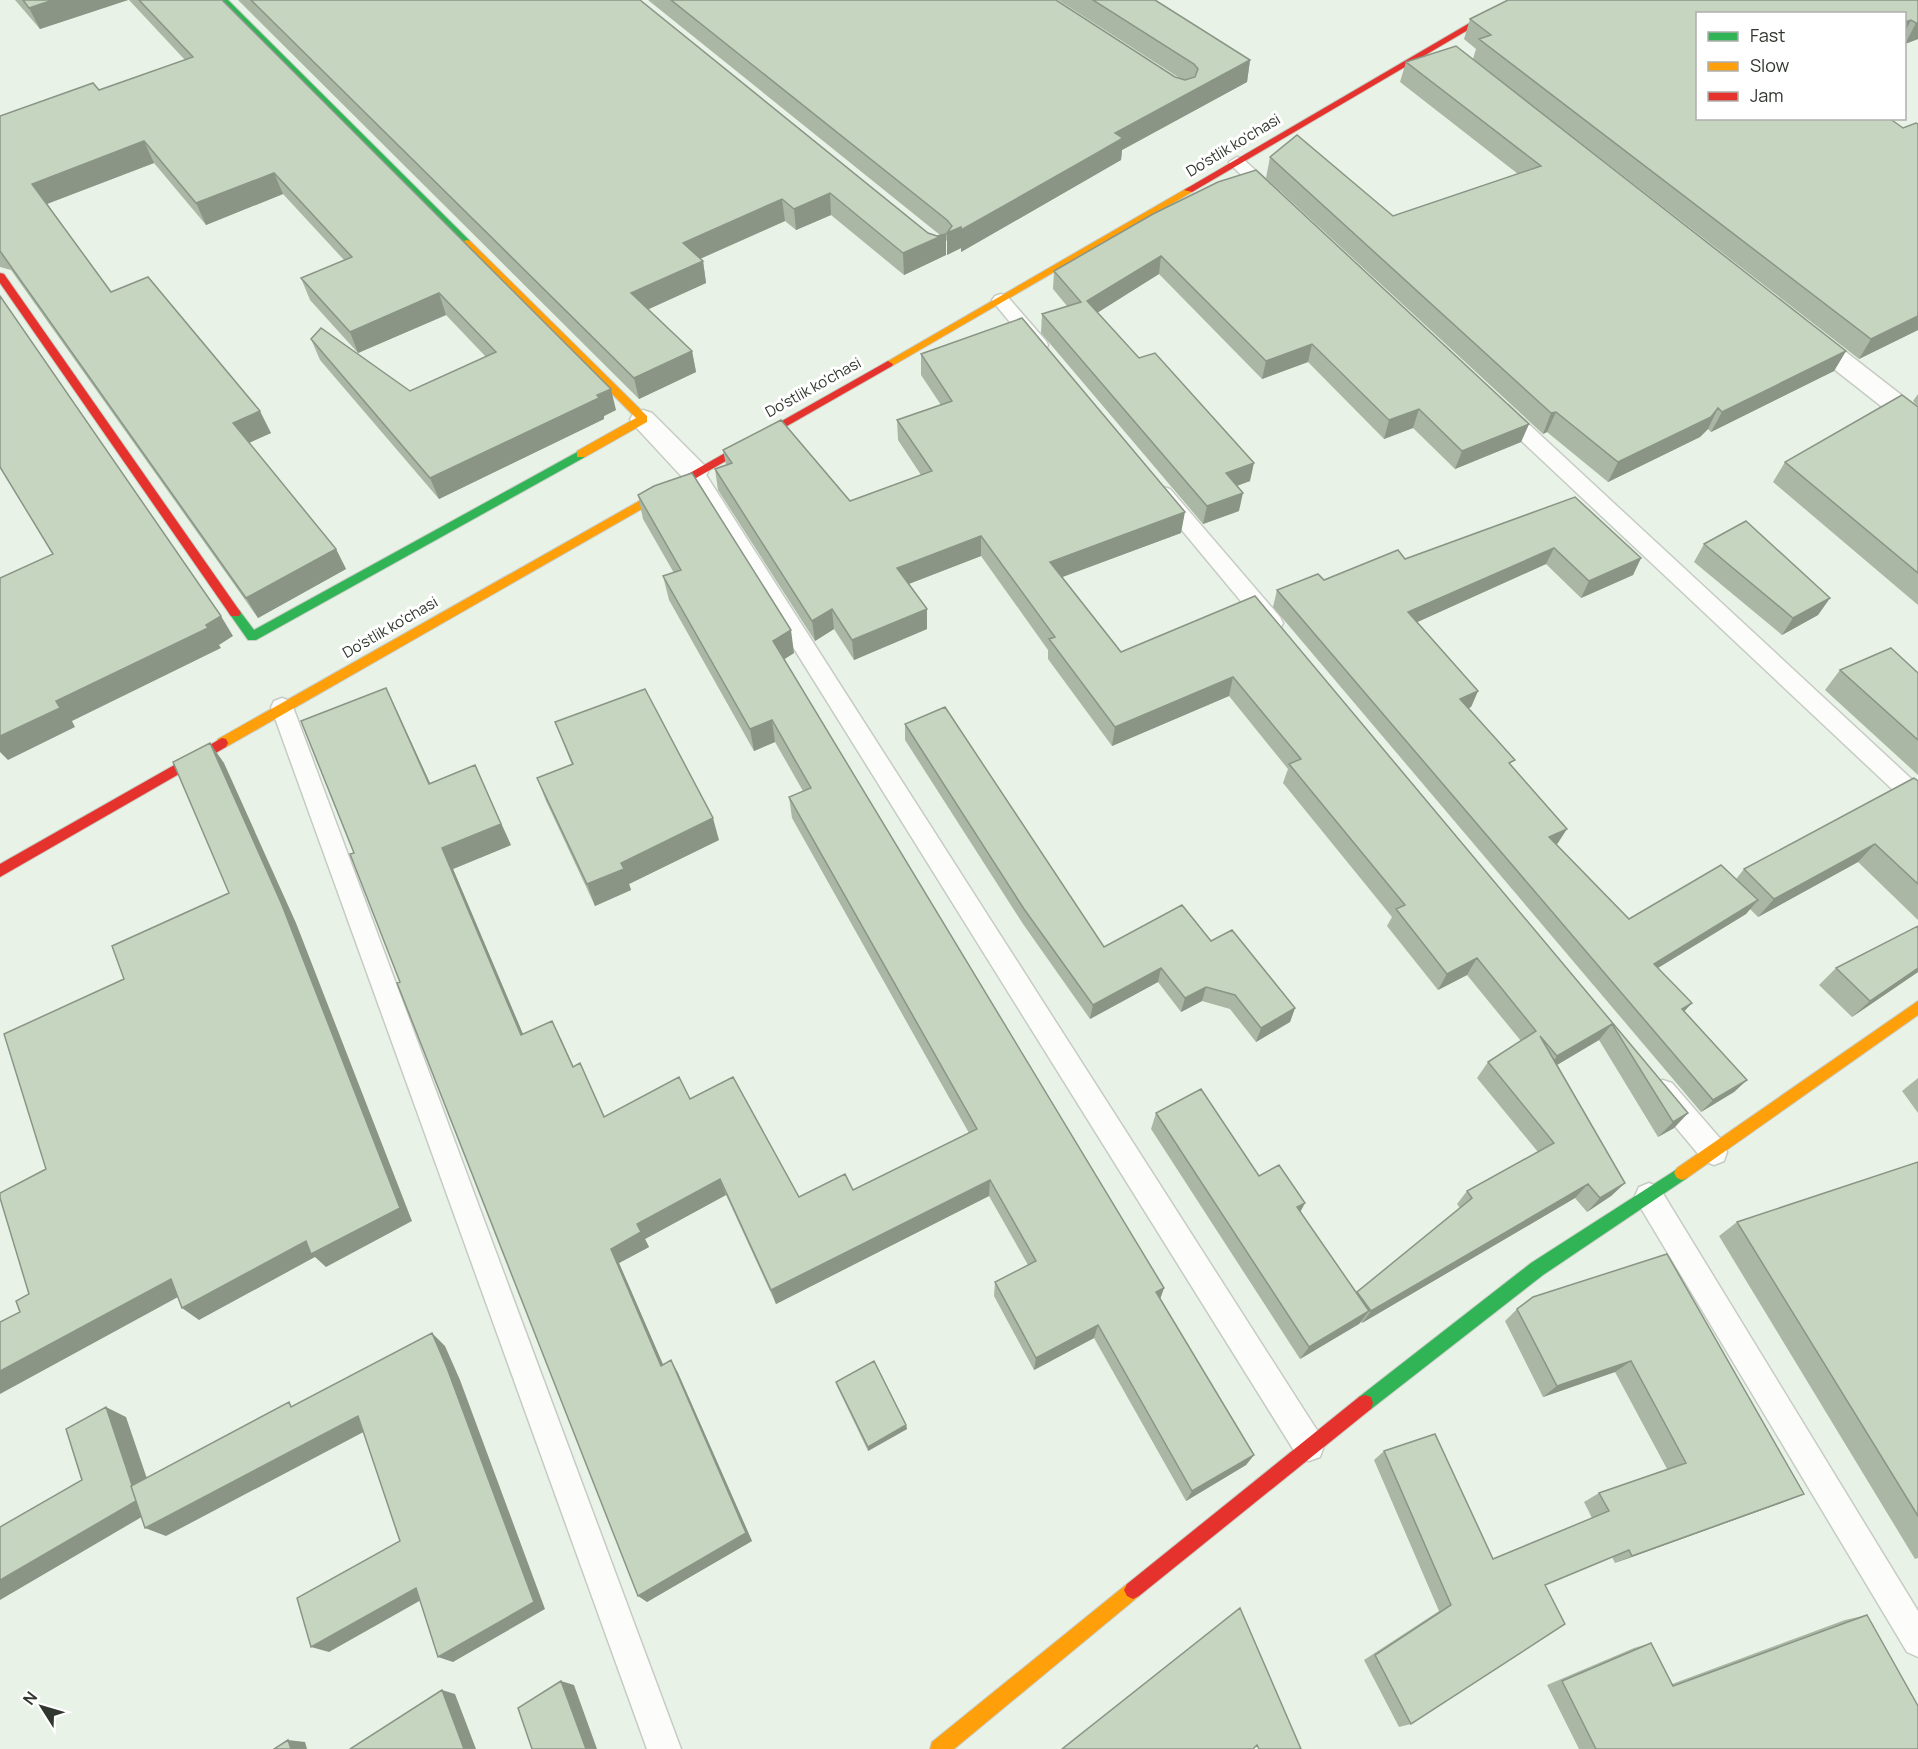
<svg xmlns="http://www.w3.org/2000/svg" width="1918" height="1749" font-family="Manrope,sans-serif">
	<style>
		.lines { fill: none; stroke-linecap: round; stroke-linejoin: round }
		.lane-casing { stroke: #c6ccc4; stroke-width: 3 }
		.street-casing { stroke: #c6ccc4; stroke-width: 3 }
		.fast-casing { stroke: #c6ccc4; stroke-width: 2 }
		.slow-casing { stroke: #c6ccc4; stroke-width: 2 }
		.jam-casing { stroke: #c6ccc4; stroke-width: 2 }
		.lane { fill: #fcfdfb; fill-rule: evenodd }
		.street { fill: #fcfdfb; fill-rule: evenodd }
		.fast { fill: #30b455; fill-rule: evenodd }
		.slow { fill: #ff9f0a; fill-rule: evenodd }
		.jam { fill: #e5322d; fill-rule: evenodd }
		.wall { fill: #a9b7a4 }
		.shaded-wall { fill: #8a9586 }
		.building { fill: #c5d5bf; stroke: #8a9586; stroke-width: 1.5 }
		.labels { text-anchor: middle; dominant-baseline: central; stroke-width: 6; stroke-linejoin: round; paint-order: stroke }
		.street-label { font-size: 15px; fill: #31372f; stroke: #fff }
	</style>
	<rect width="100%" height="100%" fill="#e9f2e7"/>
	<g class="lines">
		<!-- lane casing -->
		<g class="lane-casing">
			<path id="lane" d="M1237,157l6,2 35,32 2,4 -2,4h-12l-35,-34 -2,-3z
				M1001,294l6,2 39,45 2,4 -2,4h-14l-37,-45 -3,-4 3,-4z
				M1501,404l7,1 410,380v23l-8,-2 -416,-391 -3,-5 3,-5z
				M694,465l7,2 619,968 4,11 -4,11 -11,4 -11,-4 -611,-980 -3,-5 3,-5z
				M1163,487l7,2 110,128 3,6 -3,6 -8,2 -8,-2 -108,-130 -3,-5 3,-5z
				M282,698l8,3 3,6 388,1042h-34l-376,-1042 3,-6z
				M1663,1080l9,3 52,60 3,9 -3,9 -10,4 -10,-4 -50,-60 -4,-9 4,-9z
				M1649,1183l10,4 259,424v46l-11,-5 -268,-447 -4,-9 4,-9z"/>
		</g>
		<!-- street casing -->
		<g class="street-casing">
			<path id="street" d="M1806,326l9,2 103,80v23l-9,-3 -112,-88 -4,-6 4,-6z
				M643,410l9,3 52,52 4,7 -4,7 -10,2 -10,-2 -50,-54 -4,-6 4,-6z"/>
		</g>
		<!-- fast casing -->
		<g class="fast-casing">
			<path id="fast" d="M219,0h9l242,241v4h-6z
				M581,450l6,4 -2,3 -329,183h-8l-19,-27 6,-4 4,1 15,20z
				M1682,1166l5,2 3,5 -3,5 -144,97 -172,134 -6,2 -6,-2 -2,-6 2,-6 172,-134z"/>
		</g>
		<!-- slow casing -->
		<g class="slow-casing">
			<path id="slow" d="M1189,187l5,3 -2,2 -300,174 -4,1 -5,-3z
				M467,240l3,1 177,175v6l-62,35h-8v-6l59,-33 -172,-173v-4z
				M664,487l6,4 -2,3 -442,253h-8l-2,-4 2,-4z
				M1918,1001v14l-231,163 -5,2 -5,-2 -3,-5 3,-5z
				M1133,1581l6,3 3,6 -3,6 -185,153h-24l2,-7 195,-158z"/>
		</g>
		<!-- jam casing -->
		<g class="jam-casing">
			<path id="jam" d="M1509,0h10l-327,192 -8,-2z
				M0,273l4,1 235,336 2,3 -2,3h-8l-231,-333z
				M888,361l5,3 -1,2 -224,128h-8l-2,-3z
				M222,738l4,1 2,4 -2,4 -226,130v-13z
				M1365,1395l6,2 2,6 -2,6 -232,187 -6,3 -6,-3 -3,-6 3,-6 232,-187z"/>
		</g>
		<!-- lane -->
		<use href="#lane" class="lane"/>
		<!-- street -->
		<use href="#street" class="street"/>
		<!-- fast -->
		<use href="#fast" class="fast"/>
		<!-- slow -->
		<use href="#slow" class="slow"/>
		<!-- jam -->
		<use href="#jam" class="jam"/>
	</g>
	<!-- wall -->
	<path class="wall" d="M15,0h113l-88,29z
		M129,0h93l394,410 -12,6v3l-165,80 -119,-139 -9,-21 99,52 76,-34 -40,-42 -88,38 -48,-53 -9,-22 43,-18 -61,-66 -77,31 -52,-62 -107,41 64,88 160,141 -22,10 87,106 10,20 -88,49 -247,-348 -11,-3v-151l99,-26 86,-30z
		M238,0h402l288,233 9,3 3,-1 -292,-235h408l119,77 6,2 -123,-79h97l95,60 -3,22 -125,68 -1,10 -160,92v-4l-14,7v-14l-1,-1v15l-42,20 -73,-60 -35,15 -11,-9 -85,38 3,2 3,22 -58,26 44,42 4,21 -57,27z
		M1918,0v39l-13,5v-30h-207l220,316 -59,29 -386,-300 3,-10 -12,-10 6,-20z
		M1406,62l440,289 -12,20 -123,61 -3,-3 -8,8 -92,45 -61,-50 -4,2 -277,-256 4,-21 123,59 125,-42 -118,-92z
		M1153,214l376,210 -8,18 -66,27 -42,-41 -29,11 -76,-77 -46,17 -103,-105 -62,38 153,169 -13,5 2,25 -36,13 -162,-191 1,-19 25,-8 -14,-17 1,-18z
		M921,354l260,179 -119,44 59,75 134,-56 433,517 -14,15 -16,9 -59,-97 -42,25 68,118 -14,13 -24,16 -12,-14 -213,125 -1,-1 -2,2 -59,35 -149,-230 5,-16 149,90 -5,9 57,81 103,-85 -3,-4 10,-13 71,-39 -61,-74 11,-16 33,-21 -54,-66 -29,15 -51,-64 5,-9 -109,-134 5,-14 -59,-73 -117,50 -64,-87v-9l-67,-94 -72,28 18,45 -73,31 -20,-31 -19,12 -97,-151 -3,-21 11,-4 -3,-15 127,51 71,-26 -23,-35 -1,-20 44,-15 -20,-30z
		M1918,394v12l-5,-5z
		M1918,407v198l-145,-123 12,-20z
		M638,495l156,158 -10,6 380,629 -4,11 94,156 -8,10 -60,36 -92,-163 -60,32 -40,-74 1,-14 33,-17 -39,-69 -213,108 -50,-109 -81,44 4,8 -30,16 44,102 8,-5 7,13 74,168 -105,61 -247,-620 -46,-129 32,-165 44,95 81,62 -58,24 70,165 38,5 12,28 7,-4 25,54 85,-18 109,98 54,-7 116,-57 -177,-315 -3,-21 14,-6 -28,-49 -21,9 -85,-151 -6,-24 11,-3 -31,-54z
		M1575,497l66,61 -8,17 -52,23 -35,-34 -129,58 61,69 -7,16 -3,1 44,58 46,77 -2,2 73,74 107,-40 8,-10 174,-88v139l-60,-58 -100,55 -8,-8 -4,5 -88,54 27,44 62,68 -13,12 -33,20 -428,-505 4,-17 47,-10 81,-21z
		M1704,544l126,54 -12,17 -36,20 -88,-73z
		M1840,670l78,3v102l-93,-85z
		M555,722l164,118 -90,44 2,6 -36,16 -49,-105 -9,-23 35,-13z
		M905,724l199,223 107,-6 84,67 -5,14 -34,20 -26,-33 -28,-8 -21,11 -23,-30 -68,37 -67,-95 -118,-184z
		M1836,968l82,4 -66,45 -33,-32z
		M1918,1078v35l-16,-22z
		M1918,1162v396l-3,1 -196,-323 18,-14z
		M1667,1254l137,240 -20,8 -169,61 -3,-6 -67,28 -134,139 -12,3 -35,-67 75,-49 -65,-151 10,-9 109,108 99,-41 -8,-16 15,-9 68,-24 -52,-97 -72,25 -38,-76 12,-12z
		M836,1382l70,43 1,4 -39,22 -31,-65z
		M1867,1615l51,134h-339l-32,-64 87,-37 17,-5 21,41 173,-64z"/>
	<!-- shaded-wall -->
	<path class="shaded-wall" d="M53,0h75l-88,29 -11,-21z
		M1911,20l-6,12v-10z
		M1916,23h2v16l-13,5z
		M1250,60l-3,22 -125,68 -1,10 -33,19 -127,73v-4l-14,7v-22l168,-100z
		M144,141l10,22 -110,42 -12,-21z
		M274,173l9,21 -77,31 -10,-22z
		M830,193l1,22 -35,15 -2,-21z
		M782,199l3,22 -99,44 -3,-22z
		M946,234v21l-42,20 -1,-22z
		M1161,256l-2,18 -73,46 1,-19z
		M703,261l3,22 -70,32 -5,-22z
		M439,293l7,22 -88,38 -8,-21z
		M1918,316v14l-59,29 12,-20z
		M1312,344l-4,18 -46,17 4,-18z
		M692,351l4,21 -57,27 -5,-21z
		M1846,351l-12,20 -123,61 11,-20z
		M611,389l5,21 -12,6v3l-165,80 -9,-21z
		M1718,408l-10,21 -8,8 -92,45 10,-20z
		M1419,409l-6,19 -29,11 5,-19z
		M260,411l11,22 -27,12 -11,-22z
		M1556,412l-9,20 -4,2 8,-21z
		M1529,424l-8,18 -66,27 7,-18z
		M1254,463l-4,18 -28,10 4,-18z
		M1243,493l-4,18 -36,13 4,-18z
		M1185,512l-4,21 -132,49 1,-20z
		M981,536v20l-83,32 -1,-20z
		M1554,548l-8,16 -144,65 6,-17z
		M336,549l10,20 -88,49 -12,-20z
		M1641,558l-8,17 -52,23 8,-17z
		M1830,598l-12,17 -36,20 11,-17z
		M832,609l2,20 -19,12 -3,-20z
		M927,609v20l-73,31 -2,-20z
		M221,616l12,20 -14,9 2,3 -149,73 3,6 -67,33 -8,-8v-16l56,-35 150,-76z
		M791,630l3,23 -17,11 -4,-23z
		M1233,677l-4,19 -117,50 3,-19z
		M386,688l11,23 43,94 -11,-21z
		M1478,691l-7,16 -18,8 7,-16z
		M772,720l3,22 -21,9 -4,-22z
		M210,743l14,20 72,160 116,298 -86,46 -11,-10 -116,63 -17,-12 124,-67z
		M475,765l36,80 -58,24 78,184 -10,-18 -79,-187z
		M713,818l6,22 -90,44 2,6 -36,16 -8,-22 34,-21z
		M1567,829l-9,14 -18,9 9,-15z
		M1875,844l-17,18 -100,55 16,-18z
		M1758,900l-12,14 -103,63 11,-13z
		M1477,958l-10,17 -29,15 9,-16z
		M1161,968l-3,14 -68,37 3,-14z
		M1918,968v4l-66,45 18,-16z
		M1206,987l-4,14 -21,11 4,-14z
		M1692,1003l-12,13 2,-7z
		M1295,1008l-5,14 -34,20 5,-14z
		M552,1021l9,18 21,46 -9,-18z
		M1612,1024l-13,16 -54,32 12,-16z
		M1747,1080l-13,12 -33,20 12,-12z
		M1688,1113l-14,15 -16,9 15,-15z
		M720,1179l6,16 -81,44 4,8 -30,16 50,115 -8,-12 -50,-117 26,-25z
		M990,1180l-1,16 -213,108 -5,-14z
		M1625,1183l-14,13 -24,16 13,-14z
		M1588,1184l-13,14 -213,125 9,-12z
		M1305,1203l-8,15v-11z
		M171,1279l18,12 -189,103v-23z
		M1164,1288l-5,14 -3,-10z
		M1369,1311l-10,13 -59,35 9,-12z
		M1098,1325l-4,13 -60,32 2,-12z
		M432,1333l13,13 15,34 85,229 -92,53 -15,-5z
		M671,1360l7,13 74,168 -105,61 -9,-6z
		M1631,1361l-16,11 -72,25 14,-11z
		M106,1407l20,10 31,91 -157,92v-20l137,-80z
		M358,1416l15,11 -207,109 -21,-8z
		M906,1425l1,4 -39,22v-4z
		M1254,1455l-8,10 -60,36 6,-10z
		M1804,1494l-20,8 -169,61 17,-7z
		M416,1588l14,7 -101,57 -18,-5z
		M561,1681l13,4 23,64h-11z
		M442,1690l13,4 21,55h-12z
		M288,1740l17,2 2,7h-16z"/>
	<!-- building -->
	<path class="building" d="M23,0h30l-24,8z
		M139,0h83l389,389 -14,6 2,3 -169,80 -119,-139 10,-11 89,63 86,-39 -57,-59 -89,39 -49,-54 51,-21 -78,-84 -78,30 -52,-62 -112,43 79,108 37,-15 112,134 -27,12 103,126 -90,49 -246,-347v-135l93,-33 6,7 94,-33z
		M251,0h389l288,233 9,3 9,-2 -43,19 -73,-60 -36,16 -12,-10 -99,44 20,18 -72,32 61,58 -58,27z
		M671,0h385l119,77 10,3 10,-3 3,-8 -4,-5 -101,-64h62l95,60 -135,73 8,5 -33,19 -129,73v-3l-14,6 5,-7 -5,-6z
		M1508,0h410v23h-2l-5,-3 -6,2v-8h-207v104h191l14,10 13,-5 2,1v192l-47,23 -392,-300 12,-4 -21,-16z
		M1456,46l390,305 -124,61 -4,-4 -7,9 -93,45 -62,-50 -5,1 -281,-256 27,-22 96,81 148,-50 -135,-104z
		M1256,170l273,254 -67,27 -43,-42 -30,11 -77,-76 -46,17 -105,-105 -74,45 52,57 16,-5 99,110 -28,10 17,20 -36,13 -165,-192 39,-12 -27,-31 99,-57 65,-32z
		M0,296l221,320 -15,9 2,3 -152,73 4,7 -60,28v-158l53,-24 -53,-87z
		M1022,318l163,194 -135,50 71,90 134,-56 433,517 -15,9 -61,-98 -55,32 -17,-20 85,147 -25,15 -12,-14 -217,127 -14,-19 115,-94 -5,-7 87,-48 -66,-81 48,-31 -59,-73 -30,16 -51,-65 9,-4 -116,-141 12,-5 -68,-82 -118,50 -66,-88 6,-2 -74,-101 -84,32 30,41 -75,31 -20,-31 -20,12 -97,-152 17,-6 -9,-13 58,-30 69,81 82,-30 -35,-51 55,-19 -31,-47z
		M1902,395l16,12v166l-133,-111z
		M692,473l99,157 -18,11 391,647 -8,4 98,163 -62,36 -94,-166 -62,33 -41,-76 41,-21 -46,-81 -219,110 -51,-111 -83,45 4,8 -30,17 50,117 10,-6 75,173 -108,63 -241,-613 3,-1 -50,-128 4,-1 -53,-132 85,-33 43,96 46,-19 26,59 -59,24 79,187 31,-14 21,46 7,-4 24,54 75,-40 11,22 43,-22 66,120 46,-23 8,16 124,-61 -188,-332 22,-9 -39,-68 -22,9 -87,-153 18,-6 -43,-75 16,-9z
		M1575,497l66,61 -52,23 -35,-33 -146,64 70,79 -18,8 55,61 -6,3 58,66 -18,8 80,82 92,-54 37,35 -104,64 38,39 -10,6 65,71 -34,20 -436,-510 41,-16 6,6 74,-30 7,9z
		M1746,521l84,77 -37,20 -89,-74z
		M1891,648l27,25v67l-78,-70z
		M645,689l68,129 -92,45 3,6 -37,15 -50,-106 36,-14 -18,-42z
		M945,707l159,240 78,-42 29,36 21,-11 63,78 -34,20 -26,-33 -29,-8 -21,11 -24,-30 -68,37 -69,-96 -119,-185z
		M210,743l72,162 118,303 -89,46 -5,-13 -124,67 -11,-29 -171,92v-49l20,-10 -4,-11 13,-7 -29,-96v-5l46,-24 -42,-135 120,-55 -12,-33 117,-53 -56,-131z
		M1914,778l4,3v103l-43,-40 -101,55 -30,-30z
		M1918,926v42l-48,33 -34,-33z
		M1201,1089l58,87 20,-11 26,38 -8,4 72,104 -60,36 -153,-234z
		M1918,1162v354l-181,-294z
		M1667,1254l137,240 -172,62 -3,-6 -84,35 20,39 -154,100 -36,-69 76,-50 -67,-154 51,-17 58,125 116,-48 -10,-18 87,-30 -55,-102 -74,25 -40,-77 16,-12z
		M432,1333l15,35 87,234 -96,55 -22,-69 -105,59 -14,-49 103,-57 -42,-125 -213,112 -14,-42 158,-84 2,5z
		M874,1361l32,64 -38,22 -32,-65z
		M106,1407l26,78 -1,1 5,15 -136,79v-53l82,-47 -16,-51z
		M1240,1608l61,141h-42l-2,-4 -4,4h-191z
		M1867,1615l51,91v43h-322l-34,-68 89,-38 22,43z
		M561,1681l25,68h-54l-14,-41z
		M442,1690l22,59h-114z
		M288,1740l3,9h-17z"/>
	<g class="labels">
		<!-- street labels -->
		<g class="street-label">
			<text transform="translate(1233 145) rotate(-31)">Do'stlik ko'chasi</text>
			<text transform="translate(813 387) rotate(-29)">Do'stlik ko'chasi</text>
			<text transform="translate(390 627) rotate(-30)">Do'stlik ko'chasi</text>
		</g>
	</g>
	<!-- legend -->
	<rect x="1696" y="12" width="210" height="108" fill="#ffffff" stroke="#adafac" stroke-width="1.5"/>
	<rect x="1708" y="32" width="30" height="9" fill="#30b455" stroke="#adafac" stroke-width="1.5"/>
	<text x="1750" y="42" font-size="18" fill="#31372f">Fast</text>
	<rect x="1708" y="62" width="30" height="9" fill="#ff9f0a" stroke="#adafac" stroke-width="1.5"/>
	<text x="1750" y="72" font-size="18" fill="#31372f">Slow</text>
	<rect x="1708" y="92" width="30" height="9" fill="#e5322d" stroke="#adafac" stroke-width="1.5"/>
	<text x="1750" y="102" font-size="18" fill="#31372f">Jam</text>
	<!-- north arrow -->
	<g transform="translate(42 1707) rotate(307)" stroke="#ffffff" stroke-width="4.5" paint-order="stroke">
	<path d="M0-4.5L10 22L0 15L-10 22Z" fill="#31372f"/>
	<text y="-9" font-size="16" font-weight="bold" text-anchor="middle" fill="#31372f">N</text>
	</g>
</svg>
